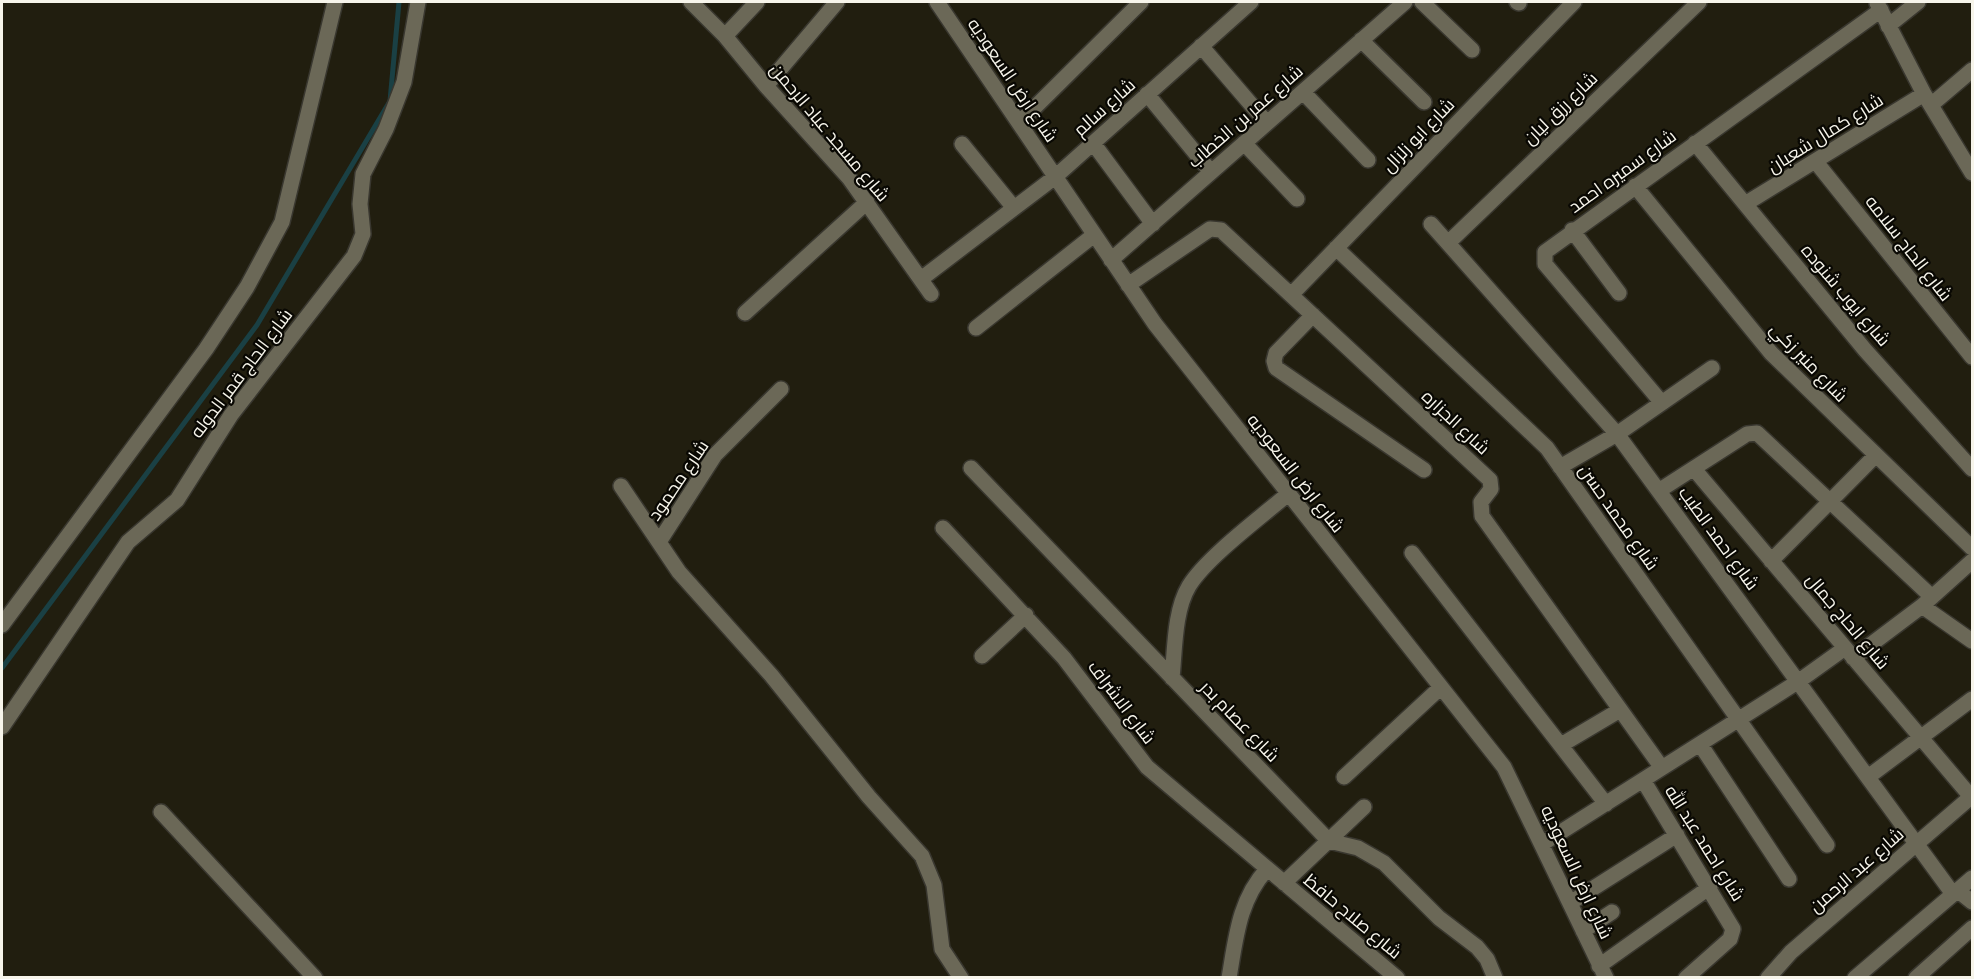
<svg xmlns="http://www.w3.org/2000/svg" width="1974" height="979" font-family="'Titillium Web',Cairo,sans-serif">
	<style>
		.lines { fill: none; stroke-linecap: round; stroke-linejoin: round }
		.stream { stroke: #1a4044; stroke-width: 5 }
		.minor-casing { stroke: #39372f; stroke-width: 18 }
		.minor { stroke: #6b6857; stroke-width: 15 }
		.labels { text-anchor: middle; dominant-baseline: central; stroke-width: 4.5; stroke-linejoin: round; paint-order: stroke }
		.street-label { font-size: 18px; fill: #f7f5eb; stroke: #090803 }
	</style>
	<rect width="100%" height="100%" fill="#211e0f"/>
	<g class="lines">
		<!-- stream -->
		<path class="stream" d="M2,668l255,-343 133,-224 9,-99"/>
		<!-- minor casing -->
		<g class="minor-casing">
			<path id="minor" d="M691,2l34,34 41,50 83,92 82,116
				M937,2l218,322 349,443 102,211
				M1422,2l50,48
				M1517,2l2,1
				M1877,3l47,91 48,79
				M1888,26l30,-24
				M725,36l32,-34
				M1361,40l63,62
				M1201,46l66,77
				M766,86l71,-84
				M1303,92l65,68
				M1147,94l64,78
				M1931,105l41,-35
				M1019,123l122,-121
				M1093,143l60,81
				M1244,143l53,56
				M1695,143l170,207 107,119
				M962,144l52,64
				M1816,162l156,195
				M1635,186l136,167 201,195
				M1745,204l179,-110
				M1431,224l186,210 336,460
				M1572,230l47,63
				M1448,243l251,-241
				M1336,248l211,200 280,397
				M1111,260l294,-258
				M921,279l134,-102 196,-175
				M1128,285l82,-56 11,1 269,250 1,9 -10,13 1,14 180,252
				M1291,295l283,-293
				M745,313l122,-111
				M1313,315l-37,38 -2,8 2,7 148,102
				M976,328l118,-93
				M1662,403l-117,-139v-12l336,-242
				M1560,467l57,-33 95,-66
				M971,468l358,373 29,7 26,15 55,55 38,29 10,12 8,19
				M1694,469l278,329
				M621,486l58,86 92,103 98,122 53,59 12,29 8,64 19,29
				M1660,490l87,-56 10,-1 175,164
				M943,528l121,130 83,109 250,211
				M659,542l56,-87 66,-66
				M1412,553l194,251
				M1771,561l104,-105
				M1922,606l50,35
				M2,625l204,-276 41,-62 35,-65 53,-220
				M982,656l44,-41
				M1853,658l69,-52 50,-45
				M1172,678c3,-28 2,-67 17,-92 17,-28 72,-69 99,-92
				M2,727l126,-185 49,-42 54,-85 123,-159 9,-22 -3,-30 3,-30 23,-45 18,-47 14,-80
				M1700,744l89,135
				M1561,745l59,-35
				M1344,777l96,-89
				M1868,777l104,-78
				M1643,780l90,149 -3,10 -44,39
				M161,812l154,166
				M1542,844l257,-163 46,-33
				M1284,883l80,-76
				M1957,890l15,12
				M1570,903l107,-68
				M1583,931l29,-19
				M1599,966l111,-79
				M1229,978c7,-41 10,-78 38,-109
				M1768,978l23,-26 181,-156
				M1855,978l117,-100
				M1916,978l56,-50"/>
		</g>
		<!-- minor -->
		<use href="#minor" class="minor"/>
	</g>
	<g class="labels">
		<!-- street labels -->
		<g class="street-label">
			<text transform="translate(1013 80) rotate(56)">شارع ارض السعوديه</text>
			<text transform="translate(1104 107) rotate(-42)">شارع سالم</text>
			<text transform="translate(1560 108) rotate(-44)">شارع رزق ليان</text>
			<text transform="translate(1245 116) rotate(-41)">شارع عمر بن الخطاب</text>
			<text transform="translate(830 132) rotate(50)">شارع مسجد عباد الرحمن</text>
			<text transform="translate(1825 133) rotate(-32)">شارع كمال شعبان</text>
			<text transform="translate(1418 135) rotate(-46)">شارع ابو زلزال</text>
			<text transform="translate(1622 171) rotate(-36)">شارع سميره احمد</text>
			<text transform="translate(1909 248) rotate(52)">شارع الحاج سلامه</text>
			<text transform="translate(1846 295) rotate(50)">شارع ايوب شنوده</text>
			<text transform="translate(1809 362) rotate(46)">شارع منير زكي</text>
			<text transform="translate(241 373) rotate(-53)">شارع الحاج قمر الدوله</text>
			<text transform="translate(1456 422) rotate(43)">شارع الجزاره</text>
			<text transform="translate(1296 473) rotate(52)">شارع ارض السعوديه</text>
			<text transform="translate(678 480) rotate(-56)">شارع محمود</text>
			<text transform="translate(1619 517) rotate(55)">شارع محمد حسن</text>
			<text transform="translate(1719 538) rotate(54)">شارع احمد الطيب</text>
			<text transform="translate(1848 621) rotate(50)">شارع الحاج جمال</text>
			<text transform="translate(1122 702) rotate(53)">شارع الاشراف</text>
			<text transform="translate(1240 721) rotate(46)">شارع عصام بدر</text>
			<text transform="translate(1705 843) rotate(58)">شارع احمد عبد الله</text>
			<text transform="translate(1856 870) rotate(-41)">شارع عبد الرحمن</text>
			<text transform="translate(1577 872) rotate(65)">شارع ارض السعوديه</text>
			<text transform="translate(1353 916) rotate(40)">شارع صلاح حافظ</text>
		</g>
	</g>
	<!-- border -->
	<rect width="1974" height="979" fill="none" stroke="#f7f5eb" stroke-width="6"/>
</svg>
